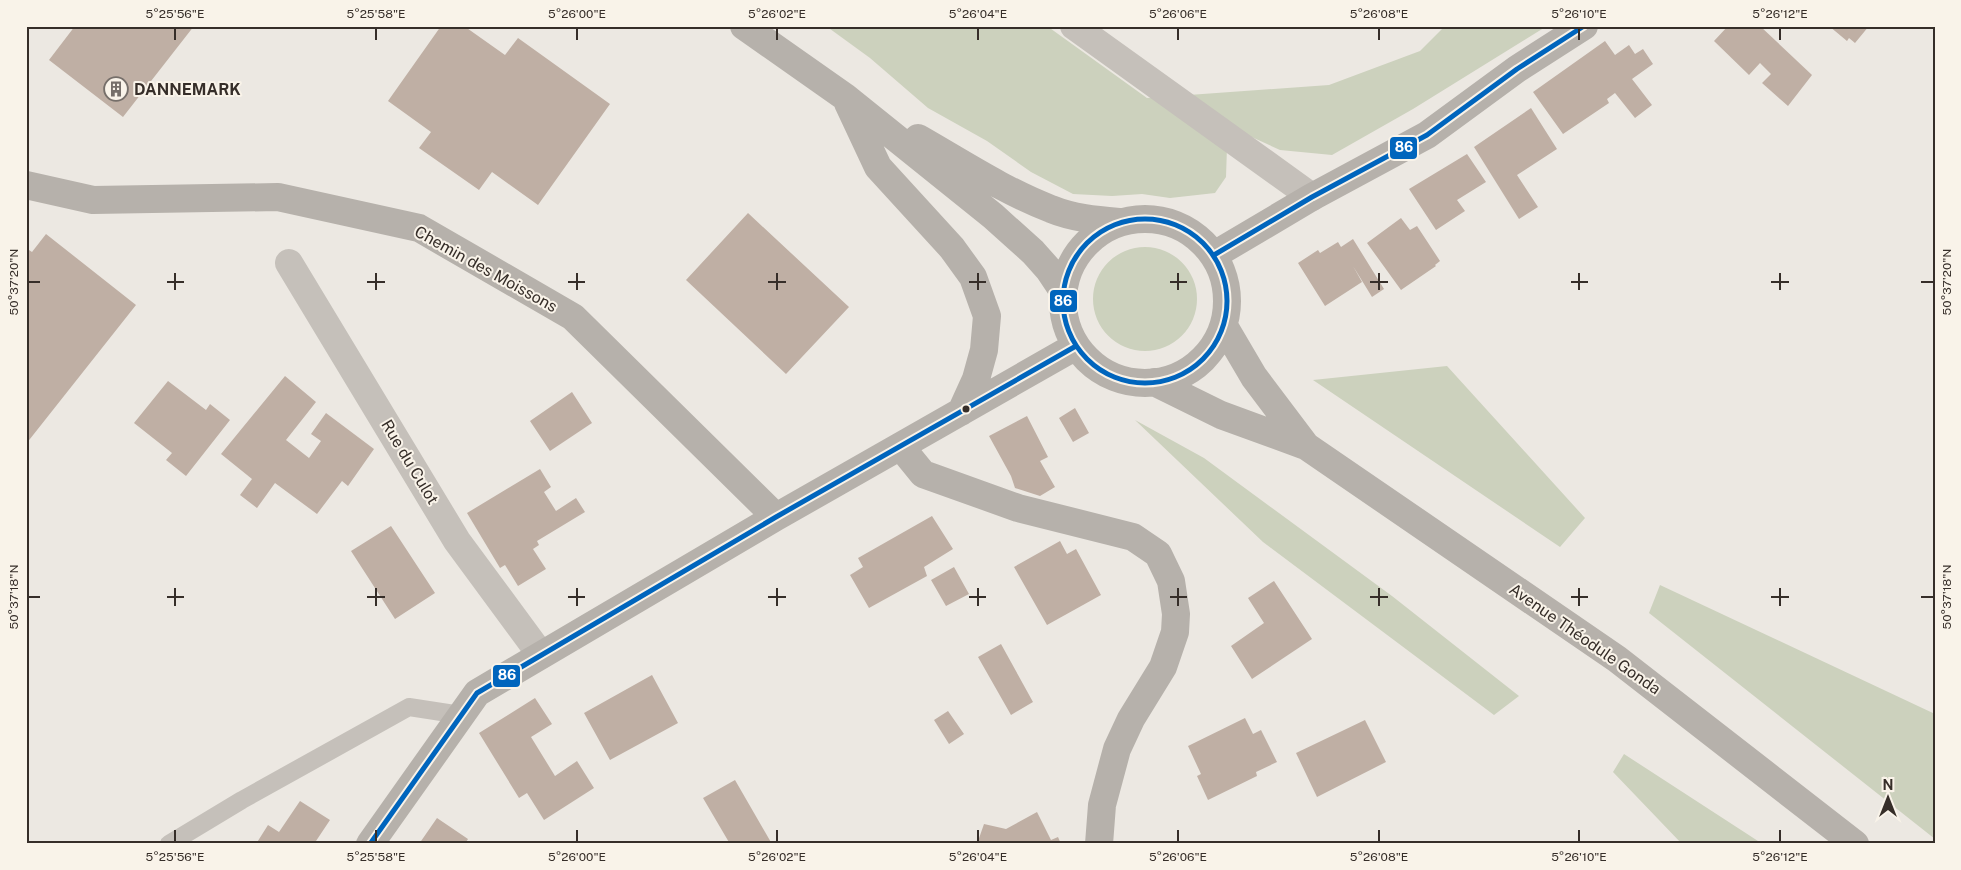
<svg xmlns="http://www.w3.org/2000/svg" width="1961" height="870" font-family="'Public Sans',sans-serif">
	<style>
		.green { fill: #ccd1bd }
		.building { fill: #bfafa4 }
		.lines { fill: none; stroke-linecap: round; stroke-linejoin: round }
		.lane { stroke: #c5c0ba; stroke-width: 18 }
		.street { stroke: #c5c0ba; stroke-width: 28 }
		.secondary { stroke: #b6b1ab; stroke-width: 28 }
		.bus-1-casing { stroke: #f9f3e9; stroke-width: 9 }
		.bus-1 { stroke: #0065bd; stroke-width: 5 }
		.ticks { fill: none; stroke: #362e29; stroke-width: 2 }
		.bus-dot { fill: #362e29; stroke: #f9f3e9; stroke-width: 2 }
		.labels { text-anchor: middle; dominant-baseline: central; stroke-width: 4; stroke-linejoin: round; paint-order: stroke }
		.poi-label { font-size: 16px; font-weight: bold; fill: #362e29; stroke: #f9f3e9; text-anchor: start }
		.street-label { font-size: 16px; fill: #362e29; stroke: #f9f3e9 }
		.line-badge { stroke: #f9f3e9; stroke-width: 2 }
		.badge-label { font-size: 14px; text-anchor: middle; font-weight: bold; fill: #fff }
		.neatline { fill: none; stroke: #362e29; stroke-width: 2 }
		.ticks-label { font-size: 12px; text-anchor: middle; fill: #362e29 }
	</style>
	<rect width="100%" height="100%" fill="#ece8e2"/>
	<!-- green -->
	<path class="green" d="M826,26h221l100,72 182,-13 91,-34 25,-25h102l-134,83 -81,46 -52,-5 -35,-16 -18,13 -1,30 -11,16 -45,5 -28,-4 -30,2 -39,-2 -42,-22 -44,-31 -59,-33 -58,-50z
		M1093 299a52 52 0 1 1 104 0a52 52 0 1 1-104 0Z
		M1447,366l138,152 -25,29 -247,-167z
		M1135,420l69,38 188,138 127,100 -25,19 -231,-173z
		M1660,585l275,129v125l-286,-226z
		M1624,754l134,87 3,3h-79l-69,-72z"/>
	<!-- building -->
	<path class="building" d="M75,26h119l-71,91 -74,-57z
		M441,26h23l41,29 13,-17 92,66 -72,101 -46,-33 -13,18 -60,-42 12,-16 -43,-31z
		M1728,26h32l52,49 -24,31 -26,-23 9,-9 -11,-11 -11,12 -35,-34z
		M1829,26h40l-14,17 -6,-5 -2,3z
		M1605,41l10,14 14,-10 6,9 8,-5 10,15 -21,15 20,26 -17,13 -20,-25 -8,6 2,4 -46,31 -30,-42z
		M1531,108l26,41 -40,26 21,32 -19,12 -45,-72z
		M1467,154l19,28 -29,18 8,11 -29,19 -27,-41z
		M748,213l101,94 -63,67 -100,-94z
		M1401,218l9,12 7,-4 23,35 -5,4 1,1 -35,24 -34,-47z
		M46,234l90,71 -110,139v-196l6,4z
		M1353,239l31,50 -12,8 -19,-31 9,16 -37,24 -27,-43 20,-13 2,3 18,-11 3,5z
		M285,376l31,26 -30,38 23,18 12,-17 -10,-7 15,-21 48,36 -26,37 -6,-5 -25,33 -42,-31 -18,25 -17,-13 12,-16 -31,-25z
		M168,381l38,29 4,-6 20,16 -44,56 -20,-16 6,-7 -38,-30z
		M572,392l20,31 -42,28 -20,-30z
		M1075,408l14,25 -16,9 -14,-24z
		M1027,416l21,41 -8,4 15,26 -15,9 -25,-8 -4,-12 -22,-40z
		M540,469l11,18 -7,5 12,19 20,-13 9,14 -48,29 2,4 -6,4 13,20 -28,17 -13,-21 -5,3 -33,-55z
		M932,516l21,33 -29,18 3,9 -58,32 -19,-33 13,-8 -5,-9z
		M391,526l44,67 -40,26 -44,-68z
		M1060,541l7,13 9,-5 25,46 -54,30 -33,-58z
		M954,567l15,27 -23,12 -15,-26z
		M1274,581l38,58 -60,40 -21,-33 33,-23 -16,-25z
		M1001,644l32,58 -22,13 -33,-58z
		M652,675l26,48 -68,37 -26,-47z
		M535,698l17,26 -21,13 24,39 22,-15 17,27 -50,32 -17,-27 -8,5 -40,-65z
		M948,711l16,23 -15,10 -15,-24z
		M1245,718l8,16 8,-4 16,32 -21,10 1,4 -49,24 -11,-24 4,-2 -13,-28z
		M1365,720l21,42 -69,35 -21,-44z
		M735,780l37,64h-42l-27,-46z
		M300,801l30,19 -16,24h-58l12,-19 11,7z
		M1037,812l14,28 7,-3 3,7h-84l7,-20 22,5z
		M437,818l31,21 -3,5h-46z"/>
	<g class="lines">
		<!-- lane -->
		<path class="lane" d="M169,844l73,-44 167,-93 52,8"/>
		<!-- street -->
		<path class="street" d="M1074,26l238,171
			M289,263l168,278 84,114"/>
		<!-- secondary -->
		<path class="secondary" d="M744,26l101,71 148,119 40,36 16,18 14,21
			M848,103l30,64 74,81 21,29 14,39 -3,34 -8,29 -15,33
			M918,138c44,25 86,53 133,71 22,9 45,11 68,13
			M26,185l67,15 185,-3 141,31 154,89 203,200
			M1063 301a82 82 0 1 1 164 0a82 82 0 1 1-164 0Z
			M1214,255l98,-58 115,-62 90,-66 67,-43
			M1224,326l30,51 52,69
			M1154,382l67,33 85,31 311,213 238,185
			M901,447l22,27 95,34 115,29 25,17 13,27 5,33 -1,18 -12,35 -32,52 -14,30 -15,56 -3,39
			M370,844l107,-151 299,-176 300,-171"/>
		<!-- bus-1 casing -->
		<g class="bus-1-casing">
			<path id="bus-1" d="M1063 301a82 82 0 1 1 164 0a82 82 0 1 1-164 0Z
				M1214,255l98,-58 115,-62 90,-66 67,-43
				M370,844l107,-151 299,-176 300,-171"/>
		</g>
		<!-- bus-1 -->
		<use href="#bus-1" class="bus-1"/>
	</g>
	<!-- ticks -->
	<path class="ticks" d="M175,28v12M376,28v12M577,28v12M777,28v12M978,28v12M1178,28v12M1379,28v12M1579,28v12M1780,28v12M175,273v17M376,273v17M577,273v17M777,273v17M978,273v17M1178,273v17M1379,273v17M1579,273v17M1780,273v17M28,282h12M167,282h17M367,282h18M568,282h17M768,282h18M969,282h17M1170,282h17M1370,282h18M1571,282h17M1771,282h18M1921,282h13M175,588v18M376,588v18M577,588v18M777,588v18M978,588v18M1178,588v18M1379,588v18M1579,588v18M1780,588v18M28,597h12M167,597h17M367,597h18M568,597h17M768,597h18M969,597h17M1170,597h17M1370,597h18M1571,597h17M1771,597h18M1921,597h13M175,830v12M376,830v12M577,830v12M777,830v12M978,830v12M1178,830v12M1379,830v12M1579,830v12M1780,830v12"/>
	<!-- icons -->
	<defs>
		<g id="building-ring" transform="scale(1.25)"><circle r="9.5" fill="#f9f3e9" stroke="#766f6a" stroke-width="1.5"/><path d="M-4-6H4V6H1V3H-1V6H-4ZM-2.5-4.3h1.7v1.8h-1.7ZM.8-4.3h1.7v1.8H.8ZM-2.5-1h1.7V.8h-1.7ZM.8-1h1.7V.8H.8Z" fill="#766f6a"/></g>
	</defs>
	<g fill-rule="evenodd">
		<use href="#building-ring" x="116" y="89"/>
	</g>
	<!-- markers -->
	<circle class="bus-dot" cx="966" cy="409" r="4.5"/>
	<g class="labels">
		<!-- poi labels -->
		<g class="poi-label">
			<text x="134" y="89">DANNEMARK</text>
		</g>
		<!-- street labels -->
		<g class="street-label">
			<text transform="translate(486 269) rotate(29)">Chemin des Moissons</text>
			<text transform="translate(410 462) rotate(59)">Rue du Culot</text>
			<text transform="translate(1585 639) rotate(35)">Avenue Théodule Gonda</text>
		</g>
	</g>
	<g class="line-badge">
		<rect x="1389" y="136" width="29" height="24" rx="5" fill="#0065bd"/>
		<rect x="1049" y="289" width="29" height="24" rx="5" fill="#0065bd"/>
		<rect x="492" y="664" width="29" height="24" rx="5" fill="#0065bd"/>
	</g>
	<g class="badge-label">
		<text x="1404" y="152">86</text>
		<text x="1063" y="306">86</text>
		<text x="507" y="680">86</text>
	</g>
	<!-- border -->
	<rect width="1961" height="870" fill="none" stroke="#f9f3e9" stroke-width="55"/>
	<!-- north arrow -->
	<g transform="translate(1888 798)" stroke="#f9f3e9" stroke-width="4" paint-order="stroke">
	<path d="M0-4L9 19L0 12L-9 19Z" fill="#362e29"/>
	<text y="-8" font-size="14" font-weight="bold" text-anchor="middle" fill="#362e29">N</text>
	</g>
	<rect x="28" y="28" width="1906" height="814" class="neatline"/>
	<g class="ticks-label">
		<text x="175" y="18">5°25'56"E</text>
		<text x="376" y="18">5°25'58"E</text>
		<text x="577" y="18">5°26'00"E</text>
		<text x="777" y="18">5°26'02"E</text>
		<text x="978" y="18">5°26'04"E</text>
		<text x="1178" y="18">5°26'06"E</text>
		<text x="1379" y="18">5°26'08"E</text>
		<text x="1579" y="18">5°26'10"E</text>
		<text x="1780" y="18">5°26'12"E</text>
		<text transform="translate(14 282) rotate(-90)" y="4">50°37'20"N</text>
		<text transform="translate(1947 282) rotate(-90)" y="4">50°37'20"N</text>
		<text transform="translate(14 597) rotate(-90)" y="4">50°37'18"N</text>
		<text transform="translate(1947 597) rotate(-90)" y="4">50°37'18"N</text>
		<text x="175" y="861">5°25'56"E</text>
		<text x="376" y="861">5°25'58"E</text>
		<text x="577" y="861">5°26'00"E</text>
		<text x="777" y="861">5°26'02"E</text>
		<text x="978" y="861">5°26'04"E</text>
		<text x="1178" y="861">5°26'06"E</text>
		<text x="1379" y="861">5°26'08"E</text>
		<text x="1579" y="861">5°26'10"E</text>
		<text x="1780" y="861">5°26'12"E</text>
	</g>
</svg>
